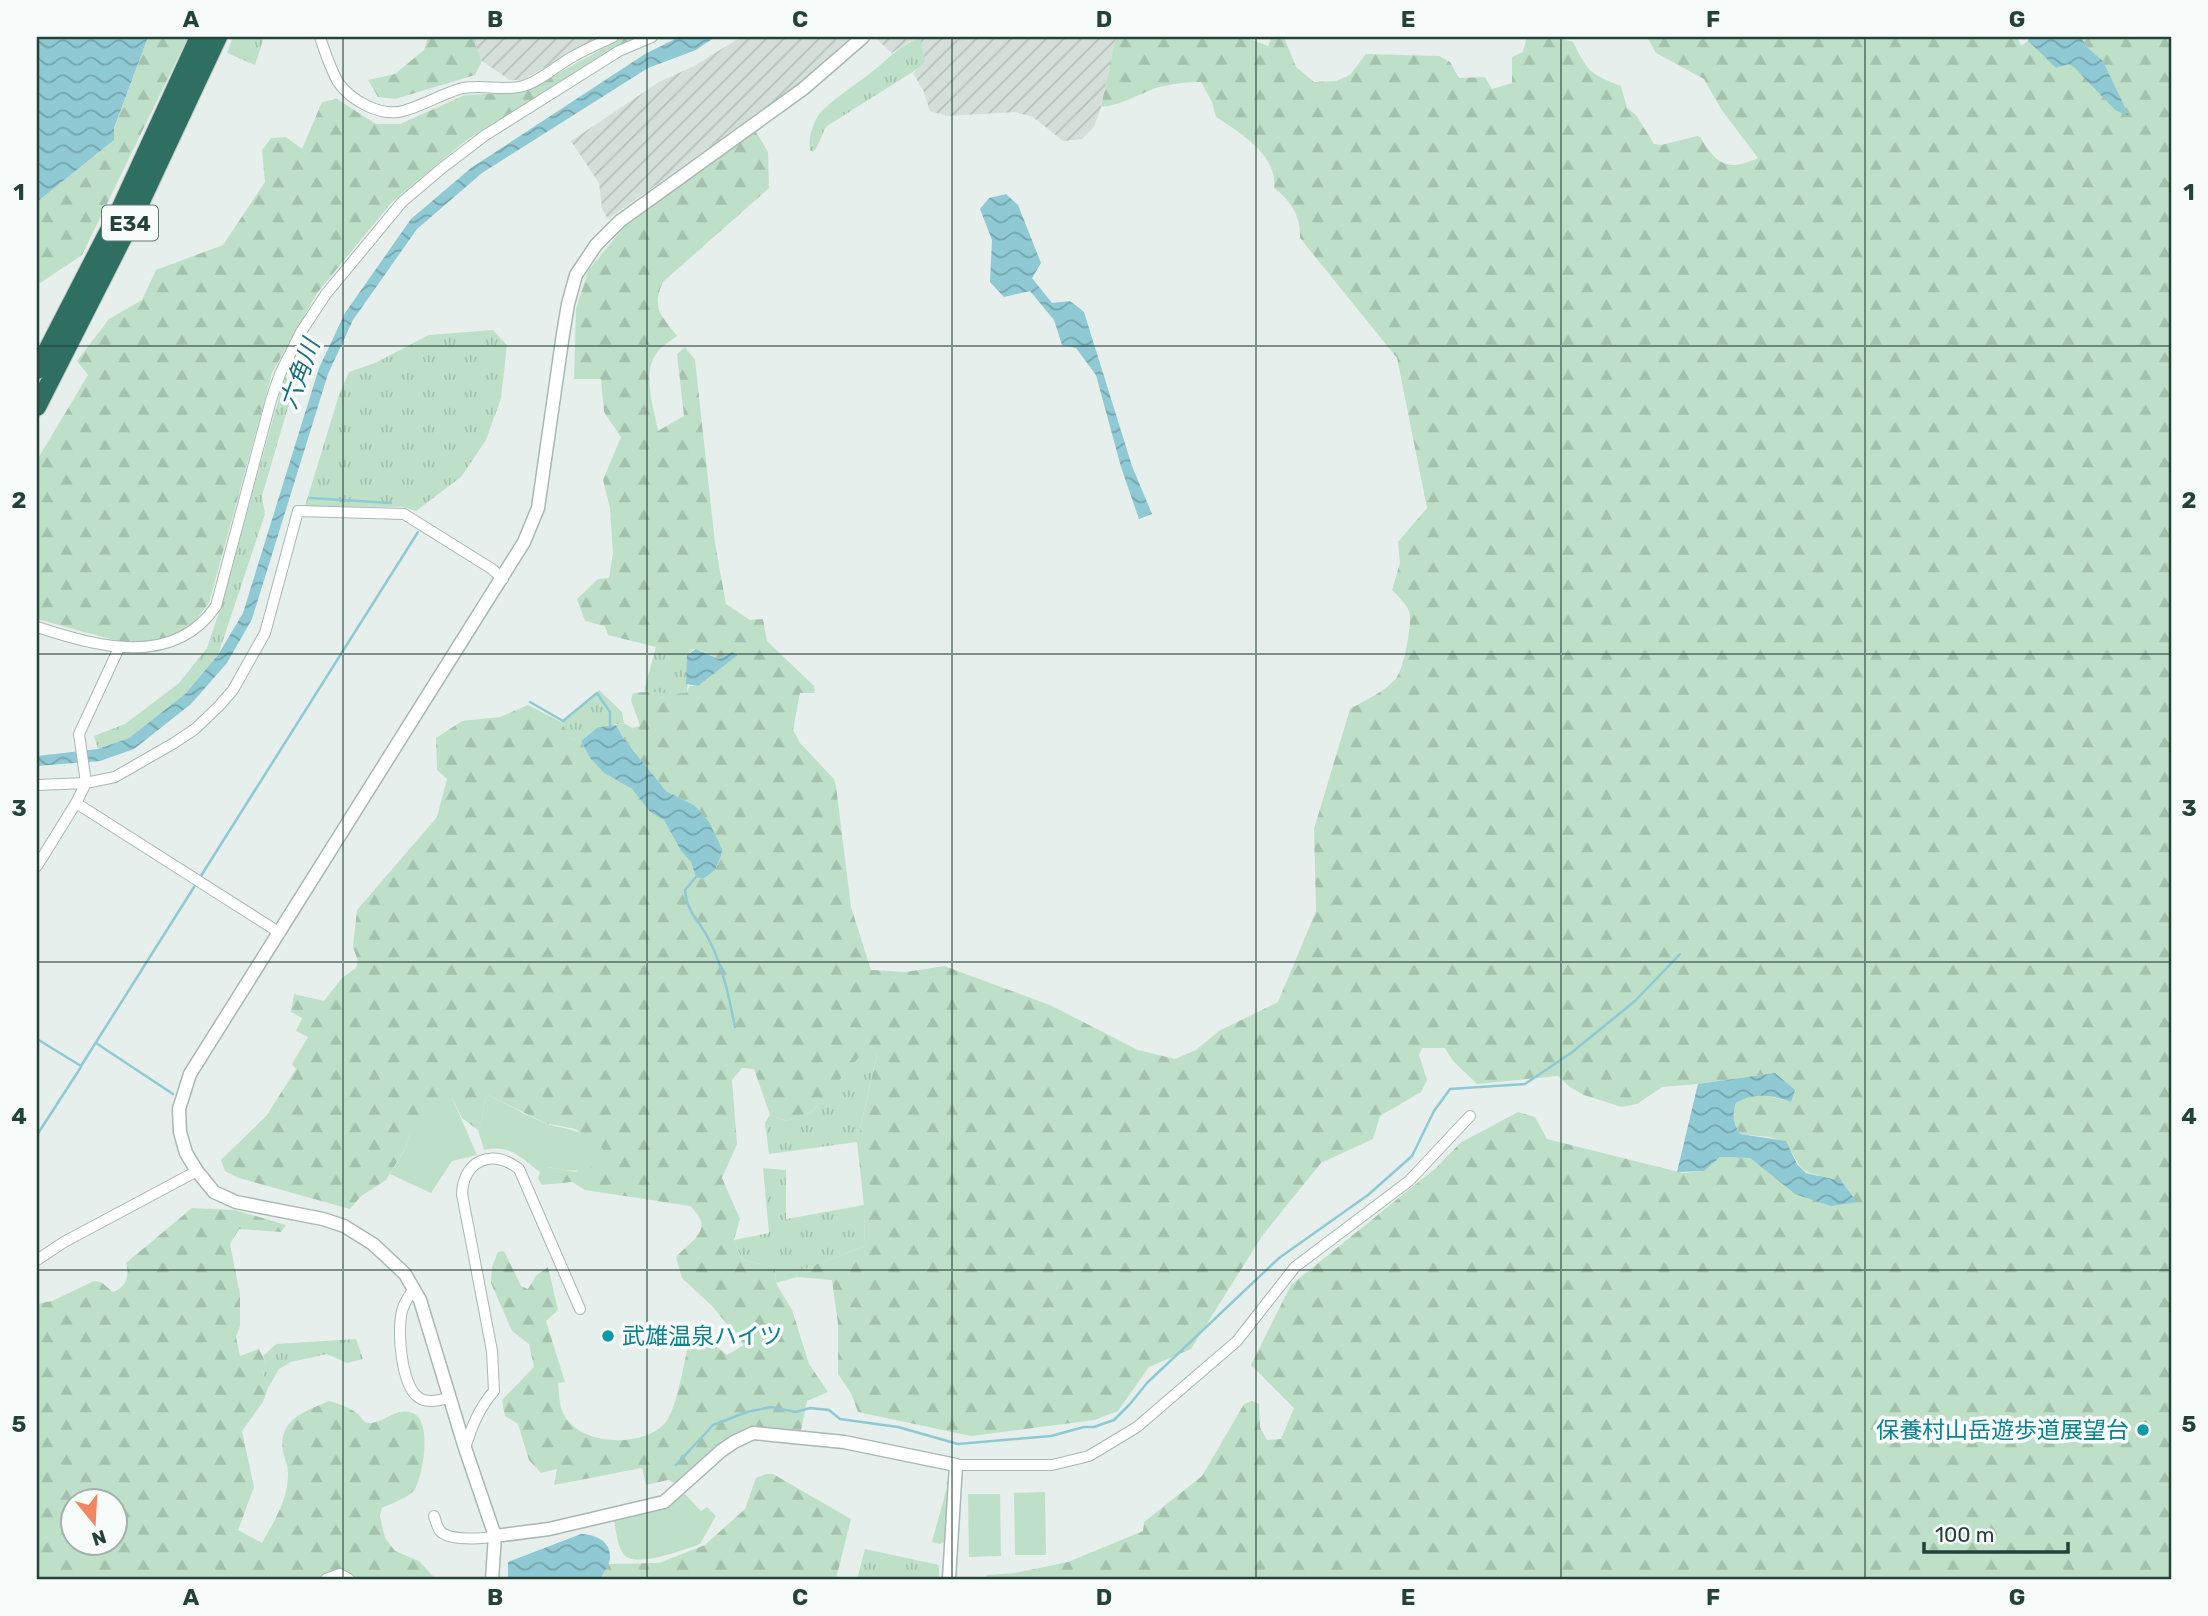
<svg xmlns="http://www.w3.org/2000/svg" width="2208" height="1616" font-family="Rubik,'Noto Sans JP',sans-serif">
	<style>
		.industrial { fill: url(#industrial-furrows) }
		.grass { fill: url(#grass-tufts) }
		.forest { fill: url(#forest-firs); fill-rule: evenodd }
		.green { fill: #bfe0c8 }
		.water { fill: url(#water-waves) }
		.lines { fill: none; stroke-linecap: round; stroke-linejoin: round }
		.stream { stroke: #8ec9d4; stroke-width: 2.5 }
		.minor-casing { stroke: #a8b8b2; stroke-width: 12 }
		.tertiary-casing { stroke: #a8b8b2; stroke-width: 15 }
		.motorway-casing { stroke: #c2cac8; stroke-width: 20 }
		.minor { stroke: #fff; stroke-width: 10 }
		.tertiary { stroke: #fff; stroke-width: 12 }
		.motorway { stroke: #2f6f62; stroke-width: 18 }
		.grid { fill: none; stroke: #24423a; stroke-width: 2; stroke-opacity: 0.55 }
		.culture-dot { fill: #0f9aa8; stroke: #f7fbf9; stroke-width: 2.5 }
		.labels { text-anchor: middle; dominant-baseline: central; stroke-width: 7; stroke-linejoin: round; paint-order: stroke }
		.shield { fill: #f7fbf9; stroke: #637a73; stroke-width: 2 }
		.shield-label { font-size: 21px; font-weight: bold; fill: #24423a }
		.culture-label { font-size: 23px; fill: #0d838f; stroke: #f7fbf9; text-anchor: start }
		.water-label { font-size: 24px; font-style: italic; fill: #1c6f80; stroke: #f7fbf9 }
		.neatline { fill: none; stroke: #24423a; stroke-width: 2.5 }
		.grid-label { font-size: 23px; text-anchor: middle; font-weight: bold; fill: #24423a }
	</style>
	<defs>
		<pattern id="industrial-furrows" width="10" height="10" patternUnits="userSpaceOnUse" patternTransform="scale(1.75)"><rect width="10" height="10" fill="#d4dfda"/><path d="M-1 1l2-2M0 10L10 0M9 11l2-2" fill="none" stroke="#b6c1bc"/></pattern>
		<pattern id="grass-tufts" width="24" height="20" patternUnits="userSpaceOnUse" patternTransform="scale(1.75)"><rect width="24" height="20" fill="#bfe0c8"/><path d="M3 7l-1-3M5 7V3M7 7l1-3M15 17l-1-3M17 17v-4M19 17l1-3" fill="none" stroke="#a4c1ad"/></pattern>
		<pattern id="forest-firs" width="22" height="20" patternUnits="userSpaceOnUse" patternTransform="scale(1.75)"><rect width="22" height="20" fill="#bfe0c8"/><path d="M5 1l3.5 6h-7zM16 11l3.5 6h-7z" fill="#a4c1ad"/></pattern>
		<pattern id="water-waves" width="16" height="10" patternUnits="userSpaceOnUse" patternTransform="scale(1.75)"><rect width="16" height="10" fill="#8ec9d4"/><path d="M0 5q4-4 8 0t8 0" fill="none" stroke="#74a5ad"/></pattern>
	</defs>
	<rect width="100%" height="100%" fill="#e6efeb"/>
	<!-- industrial -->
	<path class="industrial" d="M478,37h121l-76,43h-13l-28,-19 -7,-17z
		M741,37h110l-58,51 -185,131 -6,-10 -3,-26 -28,-42 88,-59 35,-16z
		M874,37h242l-15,70 -7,20 -12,12 -19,2 -30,-24 -18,-5 -68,4 -17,-5 -7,-21 -10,-17 9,-7 -12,-25 -18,12z"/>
	<!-- grass -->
	<path class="grass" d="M233,37h31l-9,28 -28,-12z
		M920,38l5,22 -3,6 -95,60c-6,8 -7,19 -14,26l-3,-2c-2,-13 3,-27 10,-37 17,-18 39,-30 58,-46 14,-12 24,-23 42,-29z
		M493,330l14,15 -6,53 -15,42 -25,37 -45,34 -13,-4 -98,-1 34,-111 10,-23 26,-9 54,-28z
		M285,376l8,14 -31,106 3,18 -47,141 -33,39 -56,44 -31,11 -4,-13 31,-12 54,-41 28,-35 14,-42z
		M656,647l32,1 5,3 -4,1 -2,41 -20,2 -23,-4z
		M599,690l23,22 2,11 -26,4 -17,14 -10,-2 -10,-17z
		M865,1049l12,5 -20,88 -88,12 -4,-31 5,-8 17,6 26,-10z
		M763,1168l23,2v49l78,-14 1,41 -69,26 1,5 -21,6 -1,-16 -33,-7 -8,-20 35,-7z
		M356,1339l7,20 -16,4 -20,-9 -36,8 -12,7 -11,19 -6,-19 4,-6 -3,-7 13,-12z
		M950,1481l-4,60 -6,3 -8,-2 15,-55 -1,-5z
		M865,1549l74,16v14h-82z"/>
	<!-- forest -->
	<path class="forest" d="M148,37h40l-106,218 -45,30v-83l77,-62v-11z
		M428,37h50l-3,7 7,17 -7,14 -80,24 -17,-2 -10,-17 27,-6 29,-24z
		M624,37l10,1 -169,103 -73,61 -75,91 -45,80 -63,230 -17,22 -29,14 -35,5 -91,-25v-159l51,-85 -11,-14 32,-42 33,-19 14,-30 67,-25 42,-63 -3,-32 9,-12 15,-1 16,12 20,-47 15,-3 39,25h24l65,-29 59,-3z
		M1116,37h129l23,9 4,-9h12l12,30 18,15 22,-1 14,-6 16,-21 73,2 11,6 9,16 26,-1 7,12 20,-6v-26l11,-5 4,-15h29l17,5c15,30 17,32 48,44l6,22 9,7 18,29 7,1 36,-9 3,1c17,28 27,35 58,21l-37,-49 -17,-30 -48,-26 -9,-16h370l4,9 7,-5 28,27 13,-4 7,4 39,42 -12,-49 -17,-15 -5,-9h90v1542h-1185l1,-4 28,-2 53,-11 75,-31 1,-9 58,-46 42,-72 8,-3 7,3 1,23 7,13 14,-1 13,-31 -43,-43 40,-80 145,-117 24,-25 58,-31 17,5 12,22 136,34 21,-2 16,-14 30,1 45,36 24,-19c-28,-3 -19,-24 -40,-35 -10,-5 -28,-4 -39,-6 -7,-11 -8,-19 -4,-31 21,-12 33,-7 55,-1l-16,-29 -77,11 -36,3 -25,17 -15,3 -38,-12 -14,-8 -12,-11 -81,8 -24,-23 -8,-13h-23l-3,7 8,25 -6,12 -41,24 -7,23 -52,24 -59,73 -71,113 -42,18 -31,44 -24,9 -123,16 -113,-24 -7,-19 -13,-19v-50l-6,-44 -35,-3 -1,-5 69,-26 -1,-41 -7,-63 20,-87 -12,-5 -52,61 -26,10 -17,-6 -16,-46 -12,-1 -10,12 5,64 -15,34 18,41 -6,21 8,20 33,7 1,16 16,27 17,54 19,28 -21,9 -6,29 -34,-3 -36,9 -54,48 -9,-4 -22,5 -4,-17 -88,17 3,-16 -16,4 -12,-13 -11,-36 -13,-8 -3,-16 32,-33 -5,-23 -17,-13 -21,-48 1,-16 6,-15 6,-1 17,35 7,3 8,-13 12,-9 10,43 -12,11 19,61 -7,1c1,10 1,22 6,32 17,31 79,33 101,8 12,-13 21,-69 25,-89l6,-4 31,25 17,-10 -31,-38 -31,-29 -6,-21c18,-19 39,-28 14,-51l-105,-16 -13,-8 -30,3 -4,-6 2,-7 6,-5 30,5 25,-26 -26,-17 -30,-6 -57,-28c-8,11 -2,24 -10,35l-16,-12 -10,-20 -42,34 -4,15 -20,33 -26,17 -10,12 -111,-31 -14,-7 -4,-11 46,-45 29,-46 -4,-5 16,-27 -12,-6 6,-13 -11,-6 3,-18 30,7 18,-23 14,-10 2,-7 -5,-14 4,-37 80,-93 10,-38 -10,-9 -1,-32 26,-17 38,-4 28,-12 33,17 10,17 10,2 9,17 14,15 28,16 18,23 14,8 17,31 10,11 5,15 7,2 12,-9 6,-14 -27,-51 -28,-14 -42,-52 -8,-14 8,-2 8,5 8,-2 -9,-26 2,-7c18,-3 36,2 54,0l2,-7h9l40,-31 -6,-3 -14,7 -18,-9 -44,-3 -48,-12 -3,-9 -20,-5 -8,-22 21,-20 11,-1 4,-25 -3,-45 -7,-28 18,-43 -17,-25 -3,-33h-27l2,-70 12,-38 36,-44 132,-95 12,20 1,36 -106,94c-12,26 -2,33 14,54 -7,5 -17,11 -21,18 -14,21 -2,54 2,77l26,-15 -7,-62 8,-7 10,13 20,183 11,61 24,16 13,-1 4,22 47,45 1,7h-15l-7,37 7,13 34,36 2,7 15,121 20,63 35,2 38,-6 106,39 88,45 37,9 21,-9 23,-19 59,-29 38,-91 -2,-82 36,-120c12,-7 42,-21 48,-34 6,-10 15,-53 11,-64 -3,-7 -11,-15 -17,-21l8,-27 -2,-21 29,-34 -30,-150 -97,-120c1,-21 -9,-38 -26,-50 4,-33 -35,-56 -58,-71l-4,-15 -11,-20c-15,0 -31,2 -45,6 -19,7 -35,17 -55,19z
		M192,1208l43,2 51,15 -5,7 -42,-3 -9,15 10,50v32l-4,11 4,19 19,-7 7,14 -4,7 6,18 -5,14 -21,29 12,56 -16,43 24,13c12,-22 27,-44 26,-71 0,-7 -4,-14 -5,-21 -5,-32 21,-39 46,-50 10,3 20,6 29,13 4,4 6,10 13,9 14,-1 25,-16 41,-10 21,6 11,62 3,76 -6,9 -23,14 -33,19l-2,8 5,22 10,13 24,10 14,15 -2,3h-394v-275l15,-3 42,-20 7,1 12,10c13,-5 17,-16 13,-29zM74,1500h42v42h-42z
		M766,1474h7l78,45 -15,60h-236l8,-15 51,-1 46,-18 40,-36 11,-31z"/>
	<!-- green -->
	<path class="green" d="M488,1095c18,9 36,19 54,27 21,9 51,6 62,30 -11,25 -35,19 -57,15l-7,5c-20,-15 -30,-28 -56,-22l-6,-20c8,-11 2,-24 10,-35z
		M452,1098l25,57 -25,6 -21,32 -41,-19 16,-27 4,-15 9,-12z
		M1045,1492l1,63h-31l-1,-62z
		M684,1493l17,18 6,-4 9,9 -16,28c-15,5 -69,27 -78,8 -5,-9 -6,-22 -8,-32l45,-10z
		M968,1494h32l1,62 -32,1z"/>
	<!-- water -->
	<path class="water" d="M37,37h111l-34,91v12l-77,62z
		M679,37h36l-19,13 -48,18 -166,105 -65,56 -64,91 -25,54 -76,245 -25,44 -36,41 -57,45 -34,12 -63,5v-10l61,-7 31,-11 56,-44 33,-39 25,-42 76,-245 26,-55 66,-94 60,-51 174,-114z
		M2029,37h52l5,9 17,15 26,55 -14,-6 -40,-42 -6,-4 -13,4 -28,-27z
		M1006,194l12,11 23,58 -9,15 20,25 18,-2 14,11 48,154 20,48 -13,5 -18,-52 -25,-92 -20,-27 -14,-3 -8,-25 -24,-29 -26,6 -14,-15 2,-42 -12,-31 9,-11z
		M696,649l22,10 14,-7 6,3 -40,31 -12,-2 1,-29z
		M616,725l8,14 42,52 28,14 15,17 13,27 -1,7 -6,14 -12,9 -7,-2 -5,-15 -10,-11 -17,-31 -14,-8 -18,-23 -28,-16 -14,-15 -9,-17 17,-14z
		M1775,1073l20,17 -4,12c-20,-7 -36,-10 -55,1 -4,12 -3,20 4,31l46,7 11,23 9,9 35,8 16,21 -26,4 -36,-12 -45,-36 -30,-1 -16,14 -27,1 21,-88z
		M581,1534c13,0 30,7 29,23 0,8 -7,16 -10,22h-92v-17z"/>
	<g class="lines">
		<!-- stream -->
		<path class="stream" d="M310,498l81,5
			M530,702l33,19 34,-28 13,19v14
			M696,877l-11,13c2,23 14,30 23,48 15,28 21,59 27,89
			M199,879l219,-347
			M37,1039l44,27 115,-182
			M96,1043l77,51
			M37,1135l44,-68
			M676,1465l37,-40 34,-13 24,-5 25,5 14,-4 19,2 11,9 58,8 60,17 93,-8 33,-9h10l20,-7 16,-16 17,-21 132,-125 89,-63 44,-39 22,-45 16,-22 75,-5 46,-31 64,-52 45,-47"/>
		<!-- minor casing -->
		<g class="minor-casing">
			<path id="minor" d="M320,37c5,15 10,31 18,45 13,19 43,35 65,29 19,-5 37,-16 56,-22 21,-6 43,3 64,-3 18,-5 34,-21 51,-30 12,-7 26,-13 39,-19
				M37,627c59,19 136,42 179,-21l55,-206 9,-26 21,-42 25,-38 76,-92 39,-33 43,-33 135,-85 33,-14
				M37,785l49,-2 29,-6 59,-34 21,-14 24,-23 14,-16 32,-57 33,-122 106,3 88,55 11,10
				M76,803l204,130
				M37,866l39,-63 10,-20 -7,-49 40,-86
				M37,1260l27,-18 133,-71
				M414,1288c-4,7 -9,13 -11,20 -7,18 -2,77 15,89 8,7 22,3 32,1
				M465,1448c7,-22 14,-40 29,-57l-2,-40 -30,-157c1,-34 31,-46 57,-25l61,140
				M956,1465h96l37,-9 48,-29 100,-86 58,-74 114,-86 61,-65
				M434,1516c2,5 3,11 6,15 9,10 43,8 55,5
				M326,1579l14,-5 9,5"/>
		</g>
		<!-- tertiary casing -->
		<g class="tertiary-casing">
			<path id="tertiary" d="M495,1536l54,-7 115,-27 57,-51 13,-9 19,-9 91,9 112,23 -7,114
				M492,1579l3,-43 -30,-88 -45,-148 -15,-26 -32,-30 -29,-18 -21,-7 -87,-17 -22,-10 -17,-21 -11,-18 -6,-21 -1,-23 11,-35 334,-532 14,-34 25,-174 5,-30 8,-29 20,-30 24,-24 183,-132 60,-52"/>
		</g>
		<!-- motorway casing -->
		<g class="motorway-casing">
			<path id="motorway" d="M37,370l85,-165 77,-168
				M37,407l99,-195 82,-175"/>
		</g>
		<!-- minor -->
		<use href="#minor" class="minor"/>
		<!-- tertiary -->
		<use href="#tertiary" class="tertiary"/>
		<!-- motorway -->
		<use href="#motorway" class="motorway"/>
	</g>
	<!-- grid -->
	<path class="grid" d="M343,37v1542M647,37v1542M952,37v1542M1256,37v1542M1561,37v1542M1865,37v1542M37,346h2134M37,654h2134M37,962h2134M37,1270h2134"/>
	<!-- markers -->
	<g class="culture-dot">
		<circle cx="608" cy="1336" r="7"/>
		<circle cx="2143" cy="1430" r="7"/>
	</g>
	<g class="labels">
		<!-- shield labels -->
		<rect class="shield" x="102" y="205.5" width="56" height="35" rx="5"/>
		<g class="shield-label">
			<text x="130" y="223">E34</text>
		</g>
		<!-- culture labels -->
		<g class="culture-label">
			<text x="622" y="1336">武雄温泉ハイツ</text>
			<text x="2129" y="1430" text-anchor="end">保養村山岳遊歩道展望台</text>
		</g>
		<!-- water labels -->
		<g class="water-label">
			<text transform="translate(300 374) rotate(-70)">六角川</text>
		</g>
	</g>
	<!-- border -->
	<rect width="2208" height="1616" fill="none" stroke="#f7fbf9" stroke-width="77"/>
	<!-- north arrow -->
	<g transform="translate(94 1522) rotate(162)"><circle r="33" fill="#f7fbf9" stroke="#a3b1ad" stroke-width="2"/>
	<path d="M0-5L12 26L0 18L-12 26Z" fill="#f4845f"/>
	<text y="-10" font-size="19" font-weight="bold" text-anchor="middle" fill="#24423a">N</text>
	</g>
	<!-- scale -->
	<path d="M1924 1542v10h144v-10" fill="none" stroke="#24423a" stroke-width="3.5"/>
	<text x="1935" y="1542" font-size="21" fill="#24423a" stroke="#f7fbf9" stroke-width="5" paint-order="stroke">100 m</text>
	<rect x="38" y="38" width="2132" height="1540" class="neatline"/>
	<g class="grid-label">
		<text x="191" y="27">A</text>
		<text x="495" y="27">B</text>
		<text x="800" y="27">C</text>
		<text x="1104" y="27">D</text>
		<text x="1408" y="27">E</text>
		<text x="1713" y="27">F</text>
		<text x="2017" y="27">G</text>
		<text x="19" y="200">1</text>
		<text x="2189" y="200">1</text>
		<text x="19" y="508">2</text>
		<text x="2189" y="508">2</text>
		<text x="19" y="816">3</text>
		<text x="2189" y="816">3</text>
		<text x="19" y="1124">4</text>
		<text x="2189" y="1124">4</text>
		<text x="19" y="1432">5</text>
		<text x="2189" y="1432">5</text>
		<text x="191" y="1605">A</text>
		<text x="495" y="1605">B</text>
		<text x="800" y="1605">C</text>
		<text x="1104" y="1605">D</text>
		<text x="1408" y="1605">E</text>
		<text x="1713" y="1605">F</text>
		<text x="2017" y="1605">G</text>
	</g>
</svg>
